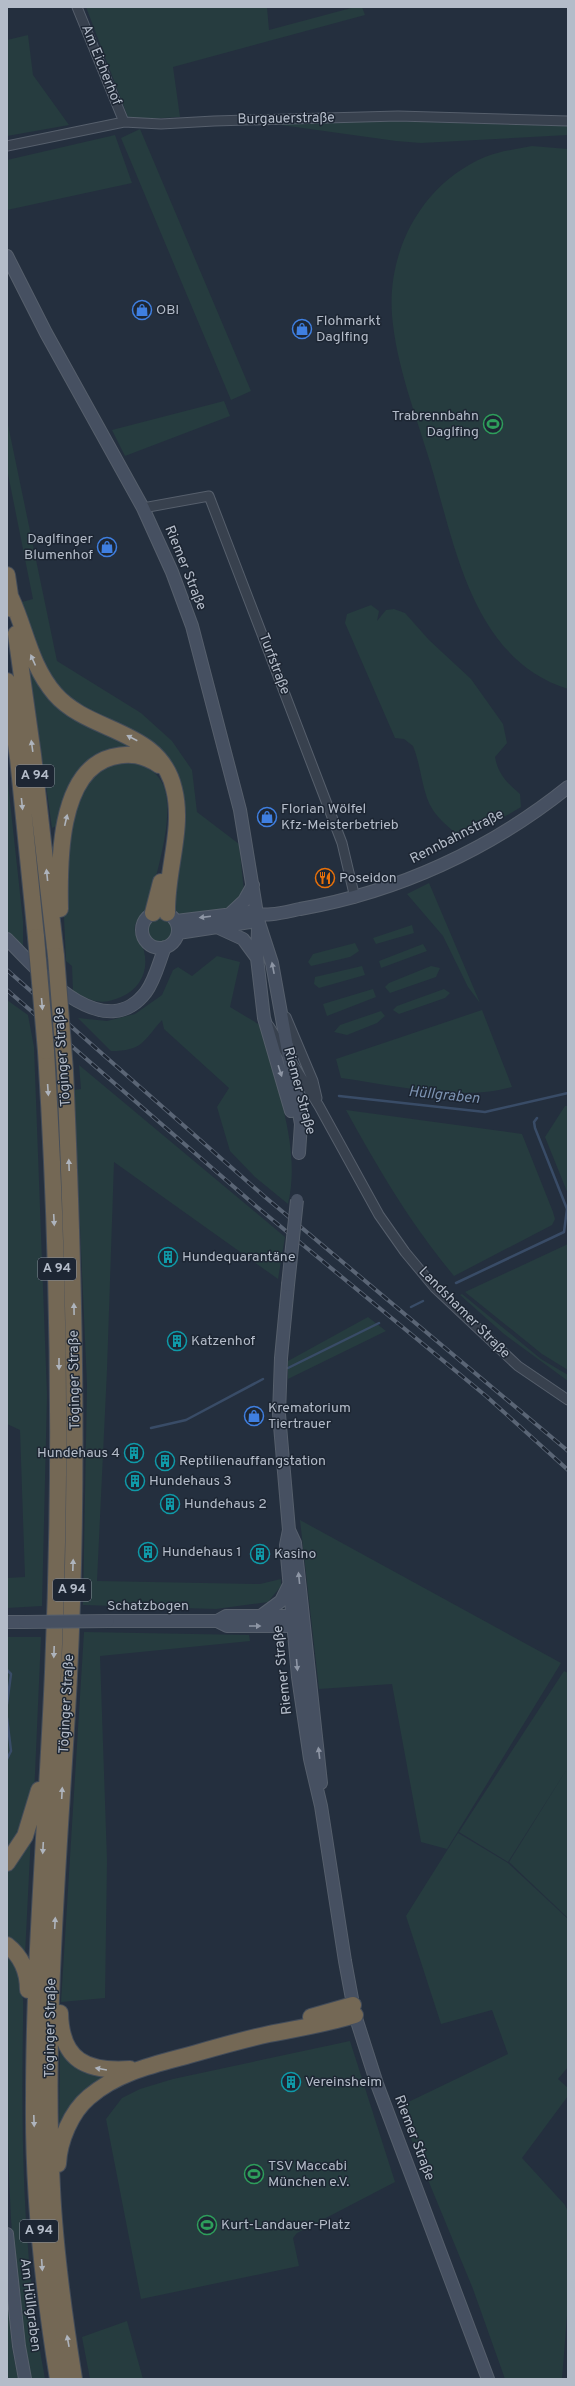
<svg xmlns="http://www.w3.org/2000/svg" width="575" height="2386" font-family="Overpass,sans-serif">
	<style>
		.green { fill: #263c3f }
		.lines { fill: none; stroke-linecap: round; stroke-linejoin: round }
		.stream { stroke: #394c67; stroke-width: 2.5 }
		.street-casing { stroke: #565f6c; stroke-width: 11 }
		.secondary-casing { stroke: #565f6c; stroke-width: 14 }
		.highway-casing { stroke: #434c59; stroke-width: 18 }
		.street { stroke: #38414e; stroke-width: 9 }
		.secondary { stroke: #465061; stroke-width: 12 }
		.highway { stroke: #746855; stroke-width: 16 }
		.rail-casing { stroke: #5a6575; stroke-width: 4 }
		.rail { stroke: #1d2633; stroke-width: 2.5; stroke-dasharray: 8; stroke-linecap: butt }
		.secondary-bridge-casing { stroke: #565f6c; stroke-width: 14; stroke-linecap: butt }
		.highway-bridge-casing { stroke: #434c59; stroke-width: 18; stroke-linecap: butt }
		.secondary-bridge { stroke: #465061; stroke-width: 12 }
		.highway-bridge { stroke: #746855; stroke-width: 16 }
		.oneway { fill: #aeb4bd }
		.oneway2 { fill: #8e96a5 }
		.labels { text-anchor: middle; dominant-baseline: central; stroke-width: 3; stroke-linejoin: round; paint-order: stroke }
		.shield { fill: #1d2633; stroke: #878f9c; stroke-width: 1 }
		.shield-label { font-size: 13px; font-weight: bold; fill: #b4bcc9 }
		.street-label { font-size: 14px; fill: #b4bcc9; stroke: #1d2633 }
		.poi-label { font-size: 14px; fill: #b4bcc9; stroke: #1d2633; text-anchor: start }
		.water-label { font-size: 15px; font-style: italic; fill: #7c92b1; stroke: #1d2633 }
	</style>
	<rect width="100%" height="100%" fill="#242f3e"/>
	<!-- green -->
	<path class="green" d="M86,7h181l2,23 86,-23h7l3,8 -192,52 7,50 -51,3z
		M28,35l5,40 36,50 -62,11v-96z
		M389,121l179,5v9l-147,8 -25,-2 -122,-17z
		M140,129l111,262 -20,9 -110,-262z
		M115,135l17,48 -125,27v-50z
		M532,146l36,3v540c-96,-30 -113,-144 -138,-227 -14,-47 -34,-97 -38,-147 -5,-66 31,-132 93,-158 15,-6 31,-8 47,-11z
		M224,401l6,15 -105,40 -13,-26z
		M7,420l50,241 84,52 31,28 20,29 5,42 42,32 5,47 -13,19c-13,2 -51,12 -59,-2 -1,-2 -1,-7 -2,-9 12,-49 25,-88 1,-137 -24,-14 -104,-54 -116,-72 -19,-27 -26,-58 -33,-88l11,-3 -26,-130z
		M371,605l8,6 -2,10 9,-11 8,-1 11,4 24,27 42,39 32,45 4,19 -12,14c3,17 12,26 25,37l1,13 -17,10 -45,19c-12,-10 -27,-22 -32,-38 -6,-17 -7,-35 -14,-52l-9,-7 -9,-1 -50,-115 2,-9z
		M30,672l14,20 103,59 -71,23 -15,29 -3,22 -6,3z
		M132,759c10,5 20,9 27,19 18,23 2,78 -4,103 -3,9 -4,19 -8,27 -2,5 -8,9 -11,15 -5,11 5,18 8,28 5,20 -4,38 -23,46 -20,9 -30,4 -48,-6l-1,-25 -6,-5 -3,-65 6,-76 23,-47 21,-12z
		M7,774l16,147v27l-16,-15z
		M429,883l51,120 -12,-16 -25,-51 -36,-42z
		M147 929a13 13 0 1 1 26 0a13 13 0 1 1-26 0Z
		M412,925l2,8 -38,11 -3,-6z
		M355,943l4,8 -9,6 -39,9 -3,-4 5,-8z
		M423,944l4,7 -46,17 -2,-7z
		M217,956l23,6 -10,45 30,18c14,57 42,120 28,179l-33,-27 -25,-26 -13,-44 12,-19 -65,-59 -2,-9c-19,21 -19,31 -51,31l-33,-33 29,3 28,-7 27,-19 11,-25 5,-3 14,9z
		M362,966l3,9 -46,13 -5,-4 1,-7z
		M431,966l9,2 -4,9 -46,16 -5,-6 4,-4z
		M373,989l3,8 -49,19 -4,-12z
		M444,989l6,4 -5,5 -46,16 -6,-4 4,-4z
		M7,1000l21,15 6,32 13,348 -5,211 -35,2v-30l18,-1 -5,-147 -13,-6z
		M482,1010l30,77c-52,15 -119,-2 -171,-9l-5,-19z
		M381,1011l4,5 -8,7 -30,12 -13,-3 6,-7z
		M79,1065l206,172 -7,42 -164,-117 -7,208 -10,211 163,3 21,-5v7l-13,16 -52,7 -133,-4 4,-220 -13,-295 7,-1z
		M565,1106h3v88l-23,-57z
		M346,1110l176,24 31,78 2,7 -3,6 -98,51c-44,-53 -75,-106 -108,-166z
		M568,1244v126l-26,-16 -77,-62z
		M462,1294l79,65 27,16v6l-64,-47 -44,-39z
		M368,1317l18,14 -98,48v-18z
		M300,1520l261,143 -114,186 -26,-7 -29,-158 -73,5z
		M84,1632l165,3 1,6 -150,15 7,204 -2,138 -44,4z
		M7,1637h34l-7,159 -12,33 -15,23z
		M564,1671l4,2v245l-59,-56 58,-93 -59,93 -49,-30z
		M458,1833l50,30 60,56v148l-10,12 10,9v8l-46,62 43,47 3,7v91l-6,76h-57l-32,-90 -75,-182 110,-53 -16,-44 -51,14 -35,-108z
		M31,1835l-6,120 -18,-15v-69z
		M7,1952c19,13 16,51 16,71 -2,118 0,239 22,356h-14c-9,-53 -16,-106 -20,-160 -5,-89 -4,-178 -4,-267z
		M350,2041l45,141 -98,51 -4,5 6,28 -158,33 -35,-180 16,-21 18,-9 33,-10z
		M60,2042l57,32 -58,58z
		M7,2293l5,55 6,31h-11z
		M127,2321l16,58h-53l-8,-42z"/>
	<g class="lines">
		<!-- stream -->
		<path class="stream" d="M339,1096l146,16 83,-19
			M456,1283l108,-51 3,-23 -32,-81 -1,-6 3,-4
			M411,1307l12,-6
			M288,1368l91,-45
			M151,1428l35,-8 77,-41
			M7,1670l4,4 -4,30
			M7,1718l4,33 -4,8"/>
		<!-- street casing -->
		<g class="street-casing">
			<path id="street" d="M77,7l47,115
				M7,146l117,-24 37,2 53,-3 184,-5 170,5
				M143,508l66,-12 133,347 13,55
				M286,1017l27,64 4,17
				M269,1026l50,80 60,109 26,37 30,36 83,78 50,34"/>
		</g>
		<!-- secondary casing -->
		<g class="secondary-casing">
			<path id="secondary" d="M7,256l39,77 97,175 29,64 20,54 48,184 18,110 14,43 29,161 -2,29
				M142 930a18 18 0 1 1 36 0a18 18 0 1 1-36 0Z
				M230,914l14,-13 9,-16
				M176,921l74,-9c15,6 35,0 50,-3 98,-17 191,-60 268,-122
				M219,928l24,11 14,19
				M258,928l-1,30 7,60 27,93
				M178,933l72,-11 7,-7
				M7,939c30,31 97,108 139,53 9,-12 13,-30 19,-45
				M288,1285l-7,73 -2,56 10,116 -3,15 12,132 12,82 11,47 24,155 10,54 22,69 111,295
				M289,1530l6,13 26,240
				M262,1615l19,-14 8,-16
				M108,1621h109l10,5h74
				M217,1621l9,-5h74
				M7,1622h18
				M7,2234l12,112 6,33"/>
		</g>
		<!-- highway casing -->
		<g class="highway-casing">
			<path id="highway" d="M7,575l5,34
				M11,598c15,32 19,67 44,96 35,40 105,34 119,95 10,40 -8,82 -7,124
				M16,634l17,121 23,201
				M7,681l11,77 18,179
				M60,909c-1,-45 -2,-138 52,-152 18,-5 32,-2 47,8
				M153,913l8,-31
				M46,1051c13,207 16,414 7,621 -6,143 -19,285 -19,428 -1,93 9,187 24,279
				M65,1071c9,203 14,402 4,605 -9,171 -26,342 -17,513 3,64 12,127 22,190
				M7,1863l18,-27 14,-46
				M7,1945c14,11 21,27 21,45
				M60,2013c1,48 27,59 70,56
				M311,2017l42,-12
				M58,2164c1,-23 13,-52 31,-67 28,-24 63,-32 97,-41 28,-8 55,-16 83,-22 29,-6 58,-10 86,-19"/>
		</g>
		<!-- street -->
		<use href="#street" class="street"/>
		<!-- secondary -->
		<use href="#secondary" class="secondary"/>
		<!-- highway -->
		<use href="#highway" class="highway"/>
		<!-- rail casing -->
		<g class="rail-casing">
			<path id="rail" d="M7,970l258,227 303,254
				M7,990l250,217 229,189 82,74"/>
		</g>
		<!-- rail -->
		<use href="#rail" class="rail"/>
		<!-- secondary-bridge casing -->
		<g class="secondary-bridge-casing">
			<path id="secondary-bridge" d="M288,1285l9,-85
				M25,1622l83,-1"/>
		</g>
		<!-- highway-bridge casing -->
		<g class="highway-bridge-casing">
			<path id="highway-bridge" d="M36,937l10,114
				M56,956l9,115"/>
		</g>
		<!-- secondary-bridge -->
		<use href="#secondary-bridge" class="secondary-bridge"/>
		<!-- highway-bridge -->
		<use href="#highway-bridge" class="highway-bridge"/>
	</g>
	<!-- one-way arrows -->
	<defs><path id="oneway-solid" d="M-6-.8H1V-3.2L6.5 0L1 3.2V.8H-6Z"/></defs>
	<g class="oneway">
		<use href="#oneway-solid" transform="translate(33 660) rotate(-114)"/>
		<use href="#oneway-solid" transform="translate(132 738) rotate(-153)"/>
		<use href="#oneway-solid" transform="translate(32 746) rotate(-98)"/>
		<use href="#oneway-solid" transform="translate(22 804) rotate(84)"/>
		<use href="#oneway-solid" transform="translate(66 820) rotate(-77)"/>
		<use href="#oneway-solid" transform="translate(47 875) rotate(-96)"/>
		<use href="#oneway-solid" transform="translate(42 1004) rotate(85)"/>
		<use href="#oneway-solid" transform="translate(48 1090) rotate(86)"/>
		<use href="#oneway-solid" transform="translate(69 1165) rotate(-92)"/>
		<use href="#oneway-solid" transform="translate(54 1220) rotate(87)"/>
		<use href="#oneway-solid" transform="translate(74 1309) rotate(-91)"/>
		<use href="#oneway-solid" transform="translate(59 1364) rotate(90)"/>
		<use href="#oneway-solid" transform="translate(73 1565) rotate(-88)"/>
		<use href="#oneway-solid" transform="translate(54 1652) rotate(92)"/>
		<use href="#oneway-solid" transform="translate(62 1793) rotate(-87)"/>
		<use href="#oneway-solid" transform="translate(43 1848) rotate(93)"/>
		<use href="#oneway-solid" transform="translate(55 1923) rotate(-87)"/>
		<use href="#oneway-solid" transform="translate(101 2069) rotate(-170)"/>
		<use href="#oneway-solid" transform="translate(34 2121) rotate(88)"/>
		<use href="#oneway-solid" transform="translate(42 2265) rotate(86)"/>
		<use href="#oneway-solid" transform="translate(68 2341) rotate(-100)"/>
	</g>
	<g class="oneway2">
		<use href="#oneway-solid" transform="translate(205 917) rotate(173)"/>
		<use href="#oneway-solid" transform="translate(273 968) rotate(-101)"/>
		<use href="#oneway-solid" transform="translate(280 1071) rotate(72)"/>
		<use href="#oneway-solid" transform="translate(299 1578) rotate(-96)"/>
		<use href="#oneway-solid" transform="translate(255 1626)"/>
		<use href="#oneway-solid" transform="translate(297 1665) rotate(85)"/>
		<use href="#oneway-solid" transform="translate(319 1753) rotate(-97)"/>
	</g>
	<!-- icons -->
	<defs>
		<g id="shop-ring" transform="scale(1)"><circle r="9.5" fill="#1d2633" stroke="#3f7fe0" stroke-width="1.5"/><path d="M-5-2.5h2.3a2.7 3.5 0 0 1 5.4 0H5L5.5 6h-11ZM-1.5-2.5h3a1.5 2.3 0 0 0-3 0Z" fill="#3f7fe0"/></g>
		<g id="stadium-ring" transform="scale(1)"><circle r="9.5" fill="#1d2633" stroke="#2e9e5b" stroke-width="1.5"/><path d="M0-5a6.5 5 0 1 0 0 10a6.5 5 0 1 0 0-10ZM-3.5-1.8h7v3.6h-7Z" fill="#2e9e5b"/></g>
		<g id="restaurant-ring" transform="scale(1)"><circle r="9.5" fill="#1d2633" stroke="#e8710a" stroke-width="1.5"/><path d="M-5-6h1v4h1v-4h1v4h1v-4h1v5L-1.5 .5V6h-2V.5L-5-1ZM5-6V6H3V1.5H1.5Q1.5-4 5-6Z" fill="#e8710a"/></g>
		<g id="building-ring" transform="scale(1)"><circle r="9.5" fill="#1d2633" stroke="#0f9aa8" stroke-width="1.5"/><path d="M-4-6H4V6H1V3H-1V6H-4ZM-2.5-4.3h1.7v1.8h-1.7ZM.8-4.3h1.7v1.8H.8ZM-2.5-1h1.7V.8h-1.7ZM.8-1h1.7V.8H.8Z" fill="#0f9aa8"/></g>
	</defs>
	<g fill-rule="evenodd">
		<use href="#shop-ring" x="142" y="310"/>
		<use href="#shop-ring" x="302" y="329"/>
		<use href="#stadium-ring" x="493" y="424"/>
		<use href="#shop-ring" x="107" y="547"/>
		<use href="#shop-ring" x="267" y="817"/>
		<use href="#restaurant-ring" x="325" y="878"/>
		<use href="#building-ring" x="168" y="1257"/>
		<use href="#building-ring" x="177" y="1341"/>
		<use href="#shop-ring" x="254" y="1416"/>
		<use href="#building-ring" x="134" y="1453"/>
		<use href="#building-ring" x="165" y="1461"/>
		<use href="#building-ring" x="135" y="1481"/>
		<use href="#building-ring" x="170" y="1504"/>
		<use href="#building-ring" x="148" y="1552"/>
		<use href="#building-ring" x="260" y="1554"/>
		<use href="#building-ring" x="291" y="2082"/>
		<use href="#stadium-ring" x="254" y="2174"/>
		<use href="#stadium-ring" x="207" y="2225"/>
	</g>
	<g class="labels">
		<!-- shield labels -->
		<g class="shield">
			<rect x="16" y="765" width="38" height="22" rx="3"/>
			<rect x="38" y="1258" width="38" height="22" rx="3"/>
			<rect x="53" y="1579" width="38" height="22" rx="3"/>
			<rect x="20" y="2220" width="38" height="22" rx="3"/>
		</g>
		<g class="shield-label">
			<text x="35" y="776">A 94</text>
			<text x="57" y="1269">A 94</text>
			<text x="72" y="1590">A 94</text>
			<text x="39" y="2231">A 94</text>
		</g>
		<!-- street labels -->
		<g class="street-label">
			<text transform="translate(101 65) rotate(68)">Am Eicherhof</text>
			<text transform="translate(286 119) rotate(-1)">Burgauerstraße</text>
			<text transform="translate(185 568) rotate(68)">Riemer Straße</text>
			<text transform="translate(274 664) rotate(69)">Turfstraße</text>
			<text transform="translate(457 837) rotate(-27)">Rennbahnstraße</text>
			<text transform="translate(63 1057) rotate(-94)">Töginger Straße</text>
			<text transform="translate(299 1091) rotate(75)">Riemer Straße</text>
			<text transform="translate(464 1313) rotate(45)">Landshamer Straße</text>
			<text transform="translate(75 1380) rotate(-91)">Töginger Straße</text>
			<text x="148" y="1606">Schatzbogen</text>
			<text transform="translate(283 1670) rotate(-96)">Riemer Straße</text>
			<text transform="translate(67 1704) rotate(-87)">Töginger Straße</text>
			<text transform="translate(51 2028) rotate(-89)">Töginger Straße</text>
			<text transform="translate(414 2138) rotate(69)">Riemer Straße</text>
			<text transform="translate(30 2305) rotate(83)">Am Hüllgraben</text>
		</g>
		<!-- poi labels -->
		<g class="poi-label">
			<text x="156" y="310">OBI</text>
			<text x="316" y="321">Flohmarkt<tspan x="316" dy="16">Daglfing</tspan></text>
			<text x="479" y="416" text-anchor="end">Trabrennbahn<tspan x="479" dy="16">Daglfing</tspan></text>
			<text x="93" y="539" text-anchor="end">Daglfinger<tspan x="93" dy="16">Blumenhof</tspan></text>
			<text x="281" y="809">Florian Wölfel<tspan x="281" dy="16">Kfz-Meisterbetrieb</tspan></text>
			<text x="339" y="878">Poseidon</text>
			<text x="182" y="1257">Hundequarantäne</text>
			<text x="191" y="1341">Katzenhof</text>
			<text x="268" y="1408">Krematorium<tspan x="268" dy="16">Tiertrauer</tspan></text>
			<text x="120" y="1453" text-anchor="end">Hundehaus 4</text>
			<text x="179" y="1461">Reptilienauffangstation</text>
			<text x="149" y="1481">Hundehaus 3</text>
			<text x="184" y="1504">Hundehaus 2</text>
			<text x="162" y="1552">Hundehaus 1</text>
			<text x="274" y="1554">Kasino</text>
			<text x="305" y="2082">Vereinsheim</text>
			<text x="268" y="2166">TSV Maccabi<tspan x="268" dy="16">München e.V.</tspan></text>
			<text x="221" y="2225">Kurt-Landauer-Platz</text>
		</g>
		<!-- water labels -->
		<g class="water-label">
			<text transform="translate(444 1096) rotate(6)">Hüllgraben</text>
		</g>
	</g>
	<!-- border -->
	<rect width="575" height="2386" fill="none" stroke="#b4bcc9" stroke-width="16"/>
</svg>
